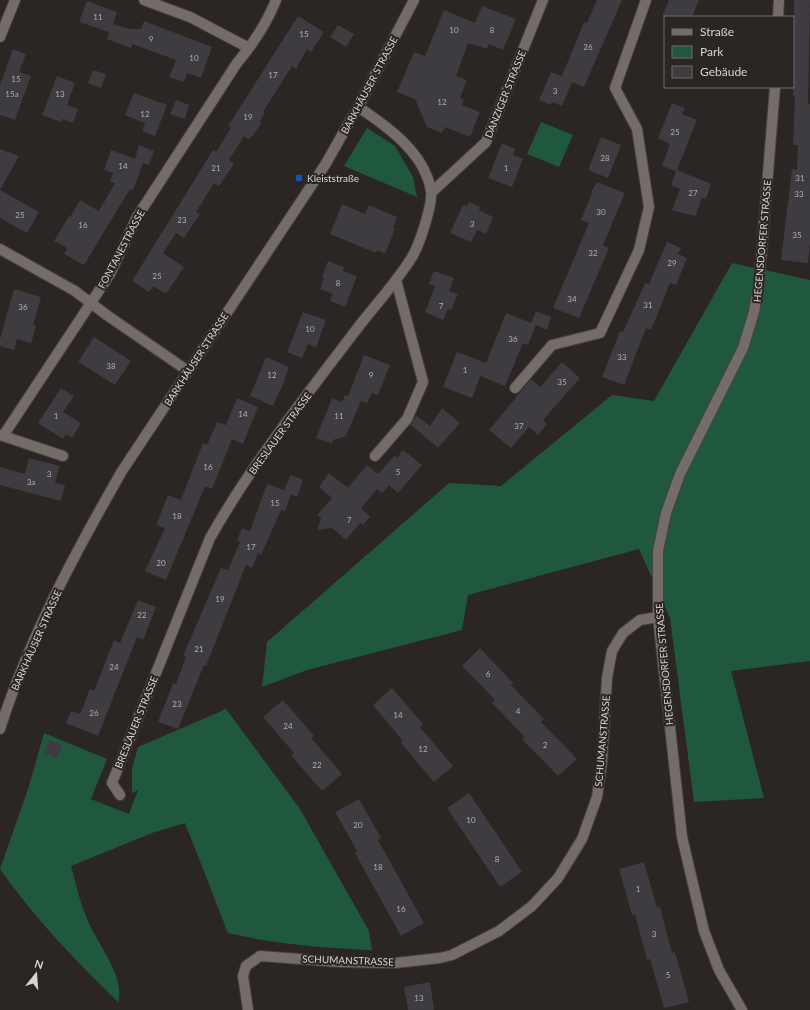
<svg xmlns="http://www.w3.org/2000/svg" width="810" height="1010" font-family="Lato,sans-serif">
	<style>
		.green { fill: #20583e }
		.building { fill: #3e3b41 }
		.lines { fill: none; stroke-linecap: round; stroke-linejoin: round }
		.minor-casing { stroke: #464140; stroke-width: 12 }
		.minor { stroke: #736c69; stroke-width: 10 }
		.transit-dot { fill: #1a4fb4; stroke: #2b2523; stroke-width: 1.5 }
		.labels { text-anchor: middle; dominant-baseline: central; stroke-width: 4; stroke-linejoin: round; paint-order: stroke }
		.number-label { font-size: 8px; fill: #b2aeae }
		.street-label { font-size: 10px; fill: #d9d4d3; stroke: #2b2523 }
		.poi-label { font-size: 10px; fill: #d9d4d3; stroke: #2b2523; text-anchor: start }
	</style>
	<rect width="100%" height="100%" fill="#2b2523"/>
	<!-- green -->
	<path class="green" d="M541,122l32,13 -14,32 -32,-13z
		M367,128l28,18 18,31 4,20 -73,-31z
		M732,263l78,17v381l-79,10 33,127 -70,4 -24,-184 -31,-69 -171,46 -6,35 -155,40 -45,17 5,-45 182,-159 52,3 111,-91 42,6z
		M226,709l74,100 69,122 3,19c-49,-2 -97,-6 -144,-17l-43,-110 -33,10 -81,33c5,18 9,36 16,53 9,23 39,58 31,83 -42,-41 -85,-85 -118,-133l28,-80 16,-56 63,26 -16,40 38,15 9,-24 -6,3v-24l6,-22z"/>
	<!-- building -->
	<path class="building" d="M597,0h25l-38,87 -12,-5 -10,24 -10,-4 -1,3 -12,-5 12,-28 11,4 22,-54 3,1z
		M669,0h30l-7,17h-30z
		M794,0h16l-2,104h2v140l-2,19 -27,-3 11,-91 5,1 1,-25h-5l2,-49h-2z
		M87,1l30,11 -4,12 16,5h12l3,-8 68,26 -11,31 -14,-5 -3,9 -15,-5 7,-17 -44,-16 -1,4 -24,-9 2,-7 -30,-10z
		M482,6l34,13 -13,31 -14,-6 -2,5 -19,-6 -12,33 11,4 -7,18 4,2 -2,5 18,7 -10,25 -25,-10 -3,6 -15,-6 -12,-28 -18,-7 17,-40 11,4 19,-46 31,13z
		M298,16l26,16 -13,20 -4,-3 -11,20 -4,-3 -29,46 2,1 -5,8 2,1 -10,15 -1,-1 -2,4 -5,-4 -15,24 5,4 -15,22 -5,-3 -18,29 4,2 -16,24 -8,-5 -13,20 21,14 -18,27 -13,-8 -4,6 -17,-11 81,-131 3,2 15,-24 -3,-2z
		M338,25l16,9 -8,13 -16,-10z
		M13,49l13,5 -7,18 12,4 -16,44 -15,-5v-30z
		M93,70l13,4 -5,14 -13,-5z
		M57,76l18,7 -8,22 11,4 -5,14 -11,-4 -1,3 -19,-7z
		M134,93l33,12 -12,31 -13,-5 3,-8 -20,-8z
		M176,100l13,5 -4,14 -15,-5z
		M672,103l13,5 -3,6 15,6 -20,50 34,14 -5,15 -4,-1 -7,18 -23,-6 8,-21 -9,-4 5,-14 -14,-5 8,-22 -12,-6z
		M601,137l20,8 -13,33 -20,-8z
		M502,143l13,6 -2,6 10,4 -11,28 -24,-9z
		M139,145l15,6 -5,14 -6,-2 -10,27 -3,-1 -46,76 -20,-11 3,-6 -13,-7 15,-25 1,1 10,-17 19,11 16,-28 -5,-1 3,-9 -9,-3 7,-20 24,9z
		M0,149l19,7 -19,34 39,22 -12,21 -27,-15z
		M597,182l28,11 -22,52 6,3 -30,70 -26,-10 36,-85 -8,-3 11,-27 -1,-1z
		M469,202l11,5 -1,3 14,7 -7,17 -9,-4 -6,12 -21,-9 13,-28 4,1z
		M342,204l23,10 4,-9 28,12 -4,11 2,1 -10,25 -8,-4 -1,3 -46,-19z
		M667,242l14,6 -3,6 9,4 -11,27 -6,-2 -19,47 -5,-2 -22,57 -22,-8 18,-46 3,1 22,-49 4,1z
		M328,261l16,6 -1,4 14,5 -12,31 -15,-6 3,-7 -13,-5 4,-11 -2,-1z
		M434,271l20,7 -5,13 9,3 -7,16 -3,-1 -5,11 -18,-8 10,-26 -6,-2z
		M14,289l27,8 -8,28 3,1 -5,17 -14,-4 -3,11 -14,-4v-7z
		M536,311l15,6 -4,13 -16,-7z
		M303,312l23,8 -10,27 -8,-3 -6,14 -15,-6z
		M506,313l30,12 -8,20 -5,-2 -18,43 -25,-10 -8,22 -29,-11 14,-35 29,11z
		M94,337l37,24 -16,24 -37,-23z
		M364,355l26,10 -12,30 -6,-2 -5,10 -6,-2 -15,35 -13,4 -1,4 -16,-6 16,-40 10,4 3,-7 3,1z
		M266,357l23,10 -8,23h-1l-7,16 -23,-10z
		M562,362l18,16 -37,42 4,4 -9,11 -9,-8 -18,21 -22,-18 42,-51 9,8z
		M61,388l13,8 -11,16 18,11 -9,15 -6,-4 -3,5 -25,-16z
		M237,398l21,9 -15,37 -11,-5 -20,50 -7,-3 -39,94 -21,-9 20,-43 -9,-3 12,-30 13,5 22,-57 4,2 10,-23 9,3z
		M442,408l18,15 -22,25 -27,-23 5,-10 14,11z
		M403,450l19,15 -24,28 -9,-8 -7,8 -5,-4 -16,19 9,9 -7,8 -3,-2 -14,17 -14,-12 -15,2 4,-12 -4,-3 15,-17 -13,-11 10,-14 19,15 19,-23 11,9 16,-18 3,2z
		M29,458l31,8 -5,17 10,2 -4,16 -61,-16v-18l25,7z
		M291,475l12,5 -6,17 -6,-3 -6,17 -4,-1 -20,45 -3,-2 -6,15 -6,-3 -40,101 -2,-1 -26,64 -20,-7 15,-39 3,1 10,-27 -3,-1 38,-88 7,2 12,-28 -3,-2 5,-12 8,3 17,-47 17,6z
		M138,600l18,7 -13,33 -6,-3 -39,99 -32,-13 5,-12 9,3 10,-25 4,2 20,-51 6,3z
		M480,648l33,35 -2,2 33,34 -3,3 36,37 -19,17 -36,-37 3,-2 -33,-34 3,-3 -33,-34z
		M392,688l31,36 -3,3 33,39 -19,16 -33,-39 2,-2 -30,-36z
		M283,700l31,36 -3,2 31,36 -20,17 -31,-36 3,-2 -31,-36z
		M49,740l13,5 -5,13 -13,-5z
		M469,793l53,79 -22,15 -53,-79z
		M359,799l22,39 -3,2 46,83 -23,13 -46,-83 2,-2 -22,-39z
		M644,862l13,46 3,-1 12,46 3,-1 14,50 -25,6 -14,-49 -3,1 -12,-46 -3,1 -13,-46z
		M430,982l4,28h-26l-4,-23z"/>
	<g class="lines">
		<!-- minor casing -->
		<g class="minor-casing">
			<path id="minor" d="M144,0l46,17 59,31
				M778,17l1,-17
				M0,37l15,-37
				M432,192l54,-50 57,-142
				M0,249l75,42 33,25 80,55
				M515,388l37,-43 48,-12 39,-83 10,-43 -12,-78 -22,-41 31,-88
				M0,435l63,21
				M3,436l107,-162 27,-57 100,-154c16,-19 30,-40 39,-63
				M375,456l32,-37 16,-37 -27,-102
				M0,729c29,-91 75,-176 122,-258l203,-306 33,-58 56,-107
				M120,795l-8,-12 98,-245c42,-74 95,-141 146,-208 19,-25 40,-47 56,-73 7,-11 21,-53 19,-66 -6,-38 -44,-65 -73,-84
				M248,1010l-5,-34 3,-10 14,-10 80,6 55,1 45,-5 12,-3 47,-24 33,-25 26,-28 24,-39 15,-42 5,-36 5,-83 5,-27 11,-18 17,-13 18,-3
				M742,1010l-23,-40 -15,-39 -22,-94 -24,-220v-66l8,-38 14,-39 63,-126 11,-36 5,-28 16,-197"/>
		</g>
		<!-- minor -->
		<use href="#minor" class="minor"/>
	</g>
	<!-- markers -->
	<rect class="transit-dot" x="295" y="174" width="8" height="8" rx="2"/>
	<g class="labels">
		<!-- number labels -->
		<g class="number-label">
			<text x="98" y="17">11</text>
			<text x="454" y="30">10</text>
			<text x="492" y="30">8</text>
			<text x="304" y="34">15</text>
			<text x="151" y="39">9</text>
			<text x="588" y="47">26</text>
			<text x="194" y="58">10</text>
			<text x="273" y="75">17</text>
			<text x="16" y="79">15</text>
			<text x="555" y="91">3</text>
			<text x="12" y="94">15a</text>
			<text x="60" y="94">13</text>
			<text x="442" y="102">12</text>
			<text x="145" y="114">12</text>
			<text x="248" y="117">19</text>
			<text x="675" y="132">25</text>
			<text x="605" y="158">28</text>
			<text x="123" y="166">14</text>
			<text x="216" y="168">21</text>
			<text x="506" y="168">1</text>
			<text x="800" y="178">31</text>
			<text x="693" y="193">27</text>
			<text x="799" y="194">33</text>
			<text x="601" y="212">30</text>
			<text x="20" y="215">25</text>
			<text x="182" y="220">23</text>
			<text x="472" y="224">3</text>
			<text x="83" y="225">16</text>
			<text x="797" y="235">35</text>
			<text x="593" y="253">32</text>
			<text x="672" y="263">29</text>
			<text x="157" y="276">25</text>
			<text x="338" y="283">8</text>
			<text x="572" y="299">34</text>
			<text x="648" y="305">31</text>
			<text x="441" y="306">7</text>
			<text x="23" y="307">36</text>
			<text x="310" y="329">10</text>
			<text x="513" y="339">36</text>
			<text x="622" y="357">33</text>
			<text x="111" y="366">38</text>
			<text x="465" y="370">1</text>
			<text x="272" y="375">12</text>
			<text x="371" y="375">9</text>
			<text x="562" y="382">35</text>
			<text x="243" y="414">14</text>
			<text x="56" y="416">1</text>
			<text x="339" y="416">11</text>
			<text x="519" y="426">37</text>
			<text x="208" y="467">16</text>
			<text x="398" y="472">5</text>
			<text x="49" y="474">3</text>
			<text x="31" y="482">3a</text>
			<text x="275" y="503">15</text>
			<text x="177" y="516">18</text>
			<text x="349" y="520">7</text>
			<text x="251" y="547">17</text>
			<text x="161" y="563">20</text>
			<text x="220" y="599">19</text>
			<text x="142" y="615">22</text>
			<text x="199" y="649">21</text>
			<text x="114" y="667">24</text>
			<text x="488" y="674">6</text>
			<text x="177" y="704">23</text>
			<text x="518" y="711">4</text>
			<text x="94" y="713">26</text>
			<text x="398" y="715">14</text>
			<text x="288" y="726">24</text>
			<text x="545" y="745">2</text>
			<text x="423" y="749">12</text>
			<text x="317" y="765">22</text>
			<text x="471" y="820">10</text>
			<text x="358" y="825">20</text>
			<text x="497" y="859">8</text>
			<text x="378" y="867">18</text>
			<text x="638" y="889">1</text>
			<text x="401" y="909">16</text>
			<text x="654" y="934">3</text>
			<text x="668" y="975">5</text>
			<text x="419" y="998">13</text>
		</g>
		<!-- street labels -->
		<g class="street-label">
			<text transform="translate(369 85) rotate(-62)">BARKHÄUSER STRASSE</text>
			<text transform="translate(505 94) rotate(-68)">DANZIGER STRASSE</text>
			<text transform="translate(762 241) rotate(-85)">HEGENSDORFER STRASSE</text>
			<text transform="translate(121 249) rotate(-62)">FONTANESTRASSE</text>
			<text transform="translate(196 359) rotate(-57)">BARKHÄUSER STRASSE</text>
			<text transform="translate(280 433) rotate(-54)">BRESLAUER STRASSE</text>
			<text transform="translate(36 640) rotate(-66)">BARKHÄUSER STRASSE</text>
			<text transform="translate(664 664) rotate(-95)">HEGENSDORFER STRASSE</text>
			<text transform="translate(136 722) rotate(-68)">BRESLAUER STRASSE</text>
			<text transform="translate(602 741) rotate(-85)">SCHUMANSTRASSE</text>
			<text transform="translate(348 960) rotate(2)">SCHUMANSTRASSE</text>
		</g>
		<!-- poi labels -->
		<g class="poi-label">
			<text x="307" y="178">Kleiststraße</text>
		</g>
	</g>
	<!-- legend -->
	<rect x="664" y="16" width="130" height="72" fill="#2b2523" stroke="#716b69"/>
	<rect x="672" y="29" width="20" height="6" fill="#736c69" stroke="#716b69"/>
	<text x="700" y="36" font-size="12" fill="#d9d4d3">Straße</text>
	<rect x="672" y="46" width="20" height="12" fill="#20583e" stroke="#716b69"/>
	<text x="700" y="56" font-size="12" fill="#d9d4d3">Park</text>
	<rect x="672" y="66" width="20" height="12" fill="#3e3b41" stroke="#716b69"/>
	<text x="700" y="76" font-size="12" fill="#d9d4d3">Gebäude</text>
	<!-- north arrow -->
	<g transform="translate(36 974) rotate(17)" stroke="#2b2523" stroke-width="3" paint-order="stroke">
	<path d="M0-3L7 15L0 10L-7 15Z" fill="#d9d4d3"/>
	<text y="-6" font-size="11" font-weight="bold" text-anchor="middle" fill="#d9d4d3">N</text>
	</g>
</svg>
